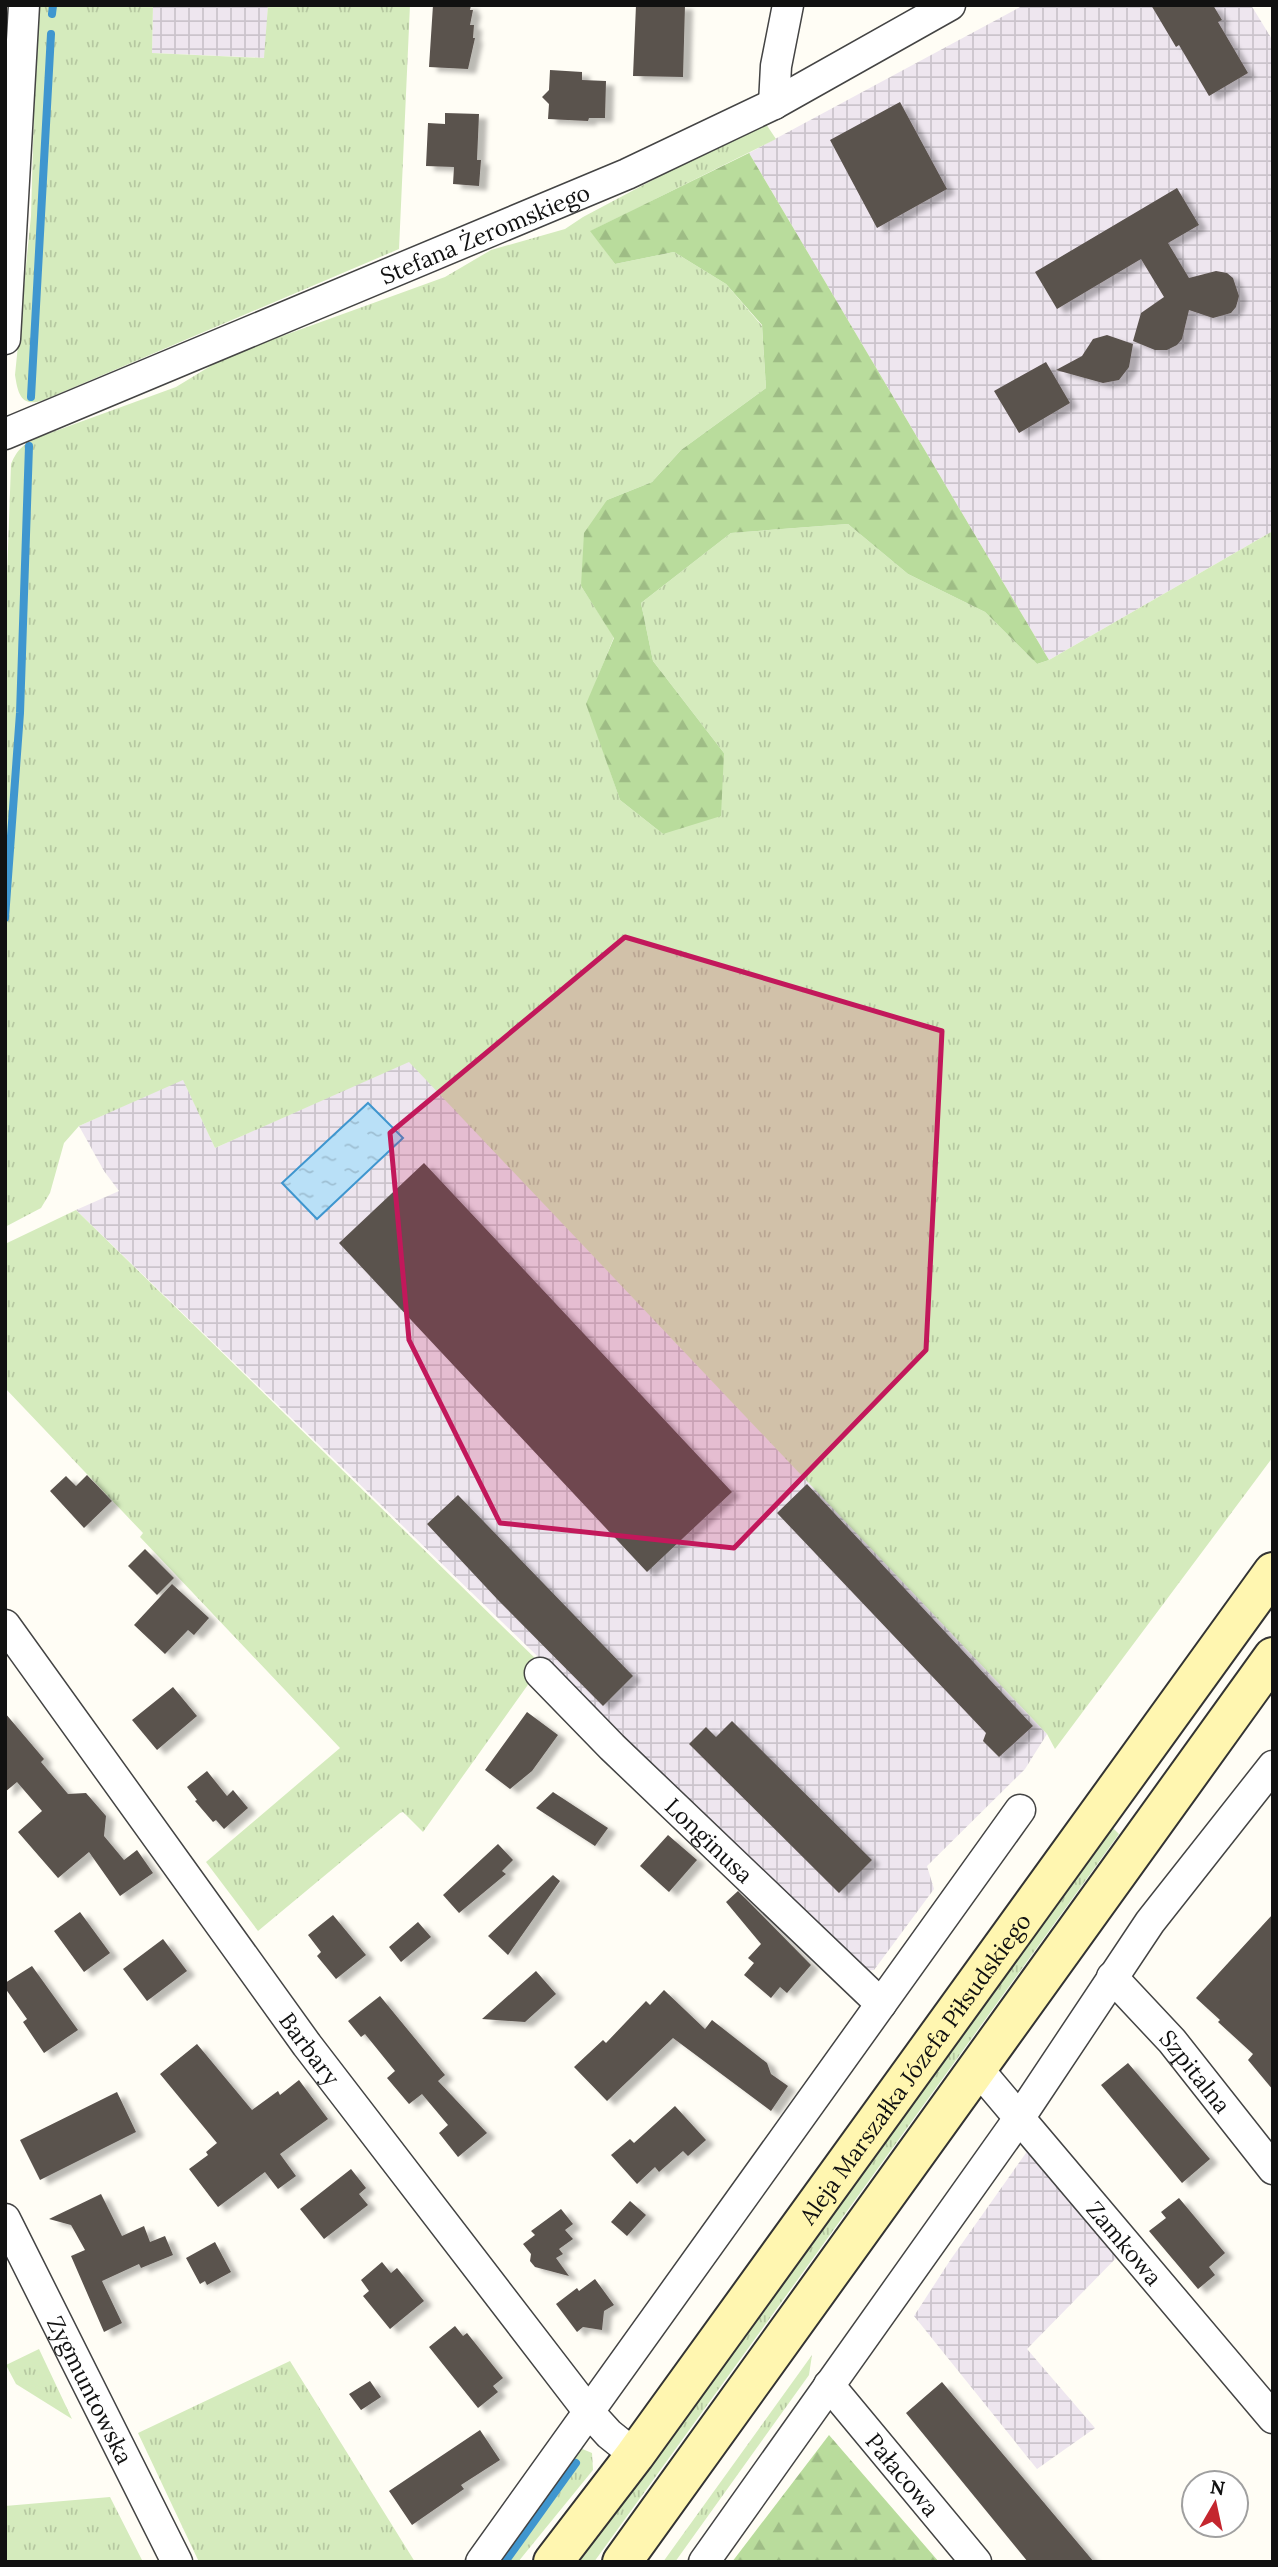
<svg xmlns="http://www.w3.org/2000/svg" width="1278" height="2567" font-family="Lora,serif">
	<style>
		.industrial { fill: url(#industrial-grid) }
		.grass { fill: url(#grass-tufts) }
		.forest { fill: url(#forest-firs) }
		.water { fill: url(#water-ripples); stroke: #3f96cf; stroke-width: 2 }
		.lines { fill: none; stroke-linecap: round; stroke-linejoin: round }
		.stream { stroke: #3f96cf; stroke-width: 8 }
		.building { fill: #5a524d; filter: url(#shadow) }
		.street-casing { stroke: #444; stroke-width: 33 }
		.secondary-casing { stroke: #333; stroke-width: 42 }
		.street { stroke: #fff; stroke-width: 30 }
		.secondary { stroke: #fff6b0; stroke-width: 38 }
		.marked { fill: #c2185b; fill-opacity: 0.2; stroke: #c2185b; stroke-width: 5; stroke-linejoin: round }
		.labels { text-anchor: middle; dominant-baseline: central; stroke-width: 7; stroke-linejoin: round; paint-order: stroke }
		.street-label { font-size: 23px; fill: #111; stroke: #fff }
	</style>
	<defs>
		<pattern id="industrial-grid" width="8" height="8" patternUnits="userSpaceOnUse" patternTransform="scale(1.75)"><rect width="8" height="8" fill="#eee6ef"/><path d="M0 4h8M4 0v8" fill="none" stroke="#cbc4cc"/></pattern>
		<pattern id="grass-tufts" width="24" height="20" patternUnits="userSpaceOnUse" patternTransform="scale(1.75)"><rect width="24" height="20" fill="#d5ebbd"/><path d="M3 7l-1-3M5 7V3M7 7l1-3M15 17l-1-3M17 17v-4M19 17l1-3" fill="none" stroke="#b6c8a1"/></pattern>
		<pattern id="forest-firs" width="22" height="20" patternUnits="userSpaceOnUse" patternTransform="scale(1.75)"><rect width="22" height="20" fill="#b9dc9c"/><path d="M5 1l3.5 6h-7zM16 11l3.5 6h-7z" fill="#9ebc85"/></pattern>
		<pattern id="water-ripples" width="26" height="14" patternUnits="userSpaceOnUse" patternTransform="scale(1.75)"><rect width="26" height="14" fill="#b9e0f7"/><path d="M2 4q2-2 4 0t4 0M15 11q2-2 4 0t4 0" fill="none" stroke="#9ebfd3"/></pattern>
		<filter id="shadow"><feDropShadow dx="8" dy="4.5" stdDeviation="2" flood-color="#0004"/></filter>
	</defs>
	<rect width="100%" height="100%" fill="#fffdf5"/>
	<!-- industrial -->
	<path class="industrial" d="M153,5h115l-3,53 -113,-5z
		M1024,5h227l22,36v490l-224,129 -300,-507z
		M409,1061l638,673 -22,35 -98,97 7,23 -60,81 -11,1 -787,-761 43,-19 -15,-20 -25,-45 104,-47 32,69z
		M1033,2143l90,108 -96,98 68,79 -58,41 -123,-153 37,-57z"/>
	<!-- grass -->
	<path class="grass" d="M37,5h116l-1,48 112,5 4,-53h142l-11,244 -355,151c-23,8 -26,-6 -29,-25l16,-159z
		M764,121l12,18 -185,92 24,33 59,-12 52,32 36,42 4,62 -85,62 -29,32 -45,18 -26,86 33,51 -27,67 33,96 43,34 61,-81 -71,-92 -12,-58 90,-70 117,-9 60,50 77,38 52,52 12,-4 224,-129v926l-218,292 -8,-15 -638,-672 -194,86 -32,-68 -104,46 -15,17 -14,50 -9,15 -36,19v-593l6,-170c7,-16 13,-20 28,-27l137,-50 51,-31 218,-79 46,-27 74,-21 18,-12z
		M76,1210l466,455 -119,167 -20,-20 -3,1 -142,118 -52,-69 134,-114 -200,-211 3,-4 -138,-145v-144z
		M1110,1825l9,9 -525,728h-16z
		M39,2349l33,70 -56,-35 -10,-19z
		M812,2355l-3,20 -134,187h-12z
		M290,2361l125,201h-216l-61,-129z
		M580,2448l12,5 1,17 -75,92h-22z
		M110,2497l33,65h-138v-56z"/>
	<!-- forest -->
	<path class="forest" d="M749,153l300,507 -12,4 -52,-52 -77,-38 -60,-50 -117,9 -90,70 12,58 71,92 -3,63 -58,18 -43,-34 -34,-96 28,-66 -33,-52 3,-53 23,-33 45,-18 29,-32 85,-62 -4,-63 -36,-41 -52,-32 -59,12 -25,-33z
		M829,2435l110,127h-207z"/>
	<!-- water -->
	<path class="water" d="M368,1103l35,35 -86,81 -35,-36z"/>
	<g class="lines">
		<!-- stream -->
		<path class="stream" d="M52,14l1,-9
			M31,397l20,-363
			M5,918l15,-205 9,-267
			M505,2562l71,-99"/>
	</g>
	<!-- building -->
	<path class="building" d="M433,5h38l-1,5h3l-3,15h4l-1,13h2l-7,31 -39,-2z
		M636,5h49l-2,72 -50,-1z
		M1151,5h62l9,15 -4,2 30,51 -39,23 -30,-51 -3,2z
		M550,70l32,2v8l24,1 -1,37h-16l-1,3 -40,-2 1,-15 -7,-7 7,-7z
		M900,102l47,87 -70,39 -47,-88z
		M445,113l34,1 -2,46h4l-2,26 -26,-2 1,-17 -28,-1 2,-43 17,1z
		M1177,188l22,37 -31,18 21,35 27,-7 11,2 6,5 6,18 -3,11 -5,6 -18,5 -24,-8 -7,29 -5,6 -10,5h-12l-22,-9 8,-28 23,-16 -23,-38 -84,50 -22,-37z
		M1107,335l26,9 -4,23 -10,13 -16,3 -47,-13 26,-14 11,-17z
		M1046,362l24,41 -51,30 -25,-42z
		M424,1163l308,329 -85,80 -308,-329z
		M87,1475l25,26 -28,27 -34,-37 16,-15 10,10z
		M807,1484l226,242 -34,31 -16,-16 3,-8 -209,-220z
		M458,1495l175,181 -30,30 -105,-106 -71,-76z
		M145,1549l29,29 -17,17 -29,-29z
		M172,1584l37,34 -15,17 -6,-5 -23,24 -31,-29z
		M173,1687l24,29 -40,34 -25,-30z
		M527,1712l31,23 -26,36 -22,18 -25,-19z
		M5,1713l39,46 -3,3 27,32 18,-1 20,23 -2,20 20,24 13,-10 16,23 -33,23 -31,-44 -31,26 -40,-46 24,-21 -25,-29 -12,10z
		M732,1721l140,139 -33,33 -150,-149 17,-17 10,10z
		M207,1771l20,25 6,-6 15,18 -24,21 -8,-9 -3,2 -18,-21 2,-1 -10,-13z
		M553,1792l55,36 -13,18 -59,-38z
		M668,1835l29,25 -28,32 -29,-26z
		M498,1844l15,16 -11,11 4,3 -47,39 -16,-18z
		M553,1875l7,6 -52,74 -20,-19z
		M738,1891l73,74 -24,28 -7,-6 -9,11 -27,-23 10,-12 -6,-5 13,-14 -35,-42z
		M80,1912l30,41 -26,19 -30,-41z
		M1273,1914v176l-25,-30 5,-6 -35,-32 2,-2 -24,-22z
		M333,1915l33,40 -30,24 -19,-23 4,-4 -13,-17z
		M418,1922l13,15 -30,25 -12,-15z
		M163,1939l24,32 -40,30 -24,-32z
		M32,1966l46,64 -34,23 -21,-31 4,-3 -22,-31v-5z
		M536,1971l20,23 -31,28 -43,-3z
		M664,1990l41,39 7,-9 55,43 4,11 17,12 -17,25 -98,-73 -66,63 -33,-34 29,-27 3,3 40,-42 4,4z
		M380,1996l65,79 -7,6 49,52 -29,24 -19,-24 9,-8 -26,-31 -13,10 -22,-26 8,-7 -30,-37 -4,3 -13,-16z
		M197,2044l55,66 26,-19 2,4 19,-15 29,39 -48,35 16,22 -18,13 -13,-17 -47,35 -29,-38 19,-14 -2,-3 11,-9 -57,-69z
		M1128,2063l82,96 -28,24 -81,-98z
		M117,2092l19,40 -96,48 -20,-40z
		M675,2106l31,34 -18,16 -5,-5 -24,21 -4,-5 -18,17 -26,-29 19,-16 4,4z
		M351,2169l15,19 -7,6 9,11 -44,34 -24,-30z
		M101,2194l21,42 22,-10 6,16 15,-6 8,19 -32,13 -2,-4 -37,17 20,42 -18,9 -33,-76 14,-6 -14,-25 -22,-6z
		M1179,2198l46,55 -16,14 6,8 -17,14 -49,-58 17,-13 -5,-6z
		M630,2201l16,14 -19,21 -16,-14z
		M561,2209l12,15 -8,6 8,9 -14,10 4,5 -7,4 13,18 -34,-9 -5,-6 1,-7 -8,-10 12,-9 -4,-4z
		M215,2242l16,30 -24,13 -2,-4 -5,3 -14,-26z
		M382,2262l9,11 6,-5 27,33 -34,28 -27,-33 6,-5 -8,-11z
		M595,2279l19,26 -10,6 -2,19 -19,-3 -6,5 -21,-28 21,-16 2,3z
		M455,2326l8,10 4,-3 36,45 -10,8 5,6 -20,16 -49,-61z
		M370,2381l11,16 -20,13 -12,-16z
		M942,2382l152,180h-66l-122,-149z
		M480,2430l20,30 -39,25 3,4 -52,36 -23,-34z"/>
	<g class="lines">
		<!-- street casing -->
		<g class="street-casing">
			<g id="street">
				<path d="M774,104l2,-38 12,-61"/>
				<path d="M5,339l19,-334"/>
				<path id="s1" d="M5,434l622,-260 147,-70 176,-99"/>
				<path id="s2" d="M5,1625l302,420 282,367 20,22 26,21"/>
				<path id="s3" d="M540,1673l72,74 269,257"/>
				<path id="s4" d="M1112,1977l60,64 101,128"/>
				<path id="s5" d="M977,2068l296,350"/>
				<path id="s6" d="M5,2219l172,343"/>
				<path id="s7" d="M829,2385l147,177"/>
				<path d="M481,2562l539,-752"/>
				<path d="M704,2562l316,-445 130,-195 123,-156"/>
			</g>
		</g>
		<!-- secondary casing -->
		<g class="secondary-casing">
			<g id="secondary">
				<path id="s8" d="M553,2562l82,-107 638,-883"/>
				<path d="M622,2562l651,-905"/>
			</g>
		</g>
		<!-- street -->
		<use href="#street" class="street"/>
		<!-- secondary -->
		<use href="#secondary" class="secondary"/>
	</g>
	<!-- marked area -->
	<path class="marked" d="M625,937l317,94 -16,319 -192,198 -234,-25 -91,-183 -19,-207z"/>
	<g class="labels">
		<!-- street labels -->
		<g class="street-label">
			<text stroke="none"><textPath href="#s1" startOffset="520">Stefana Żeromskiego</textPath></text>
			<text stroke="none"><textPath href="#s3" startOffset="238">Longinusa</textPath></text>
			<text stroke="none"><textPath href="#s2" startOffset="522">Barbary</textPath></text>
			<text stroke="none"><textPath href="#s8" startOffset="612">Aleja Marszałka Józefa Piłsudskiego</textPath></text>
			<text stroke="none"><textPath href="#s4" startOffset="126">Szpitalna</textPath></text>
			<text stroke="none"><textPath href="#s5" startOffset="229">Zamkowa</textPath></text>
			<text stroke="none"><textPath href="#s6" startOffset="191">Zygmuntowska</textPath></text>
			<text stroke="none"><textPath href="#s7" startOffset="116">Pałacowa</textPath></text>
		</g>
	</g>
	<!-- border -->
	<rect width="1278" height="2567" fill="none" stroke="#111111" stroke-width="14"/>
	<!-- north arrow -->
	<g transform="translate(1215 2504) rotate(9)"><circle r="33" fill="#ffffff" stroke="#a0a0a0" stroke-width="2"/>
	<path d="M0-5L12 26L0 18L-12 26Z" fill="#c4262e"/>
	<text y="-10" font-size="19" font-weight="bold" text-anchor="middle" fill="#111111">N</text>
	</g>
</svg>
